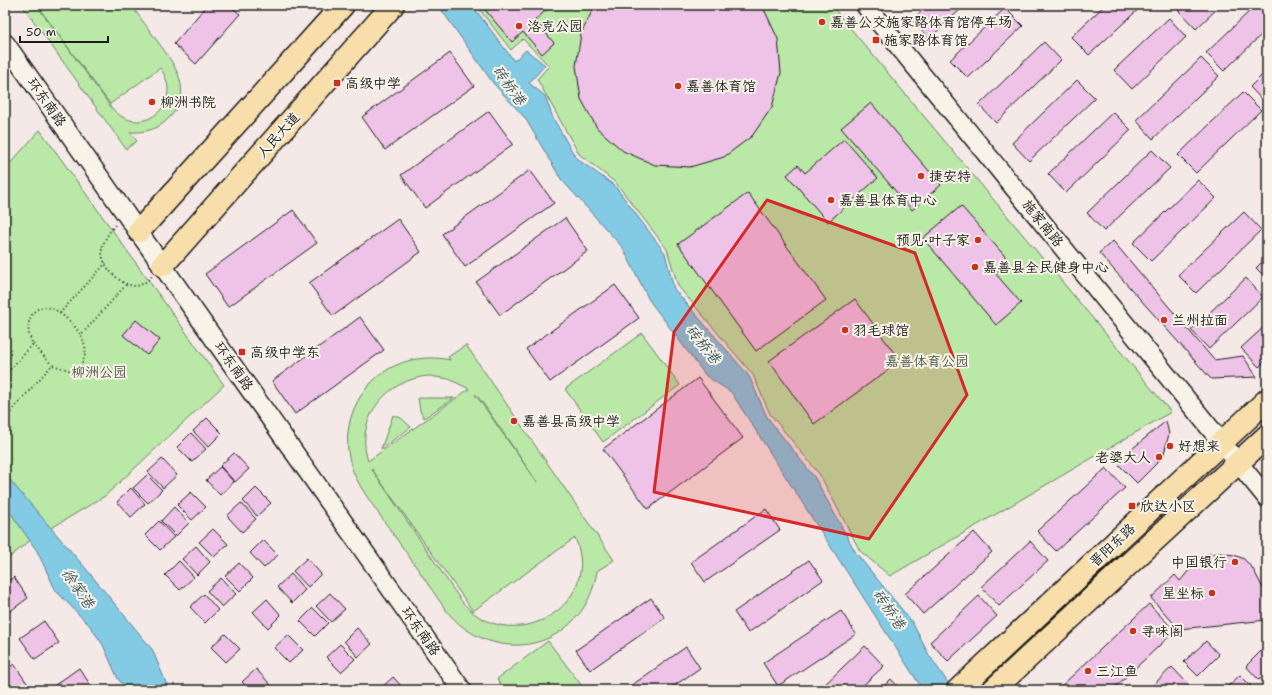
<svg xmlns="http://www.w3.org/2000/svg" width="1272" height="695" font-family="'Shantell Sans','LXGW WenKai TC',sans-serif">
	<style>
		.green { fill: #b9e8a7; stroke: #6a8262; fill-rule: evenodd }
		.water { fill: #83cae4; stroke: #5a8494 }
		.building { fill: #efc3e8; stroke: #1c1c1c }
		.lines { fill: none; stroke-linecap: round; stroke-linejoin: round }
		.minor-casing { stroke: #1c1c1c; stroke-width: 21 }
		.major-casing { stroke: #1c1c1c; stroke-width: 25 }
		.path { stroke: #1c1c1c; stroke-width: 2; stroke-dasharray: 1 3; stroke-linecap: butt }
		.minor { stroke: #f7f3e8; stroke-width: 18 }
		.major { stroke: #f8deab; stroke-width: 22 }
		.marked { fill: #d62828; fill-opacity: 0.2; stroke: #d62828; stroke-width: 3; stroke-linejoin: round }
		.poi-dot { fill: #c8321e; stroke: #f7f3e8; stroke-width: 1.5 }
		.labels { text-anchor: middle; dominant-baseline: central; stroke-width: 4; stroke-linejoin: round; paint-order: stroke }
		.poi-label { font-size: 14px; fill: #1c1c1c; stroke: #f7f3e8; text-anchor: start }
		.street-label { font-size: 14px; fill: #1c1c1c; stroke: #f7f3e8 }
		.park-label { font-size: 14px; fill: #4b5946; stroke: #f7f3e8 }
		.water-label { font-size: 15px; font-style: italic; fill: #405962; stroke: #f7f3e8 }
	</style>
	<rect width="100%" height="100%" fill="#f5e9e8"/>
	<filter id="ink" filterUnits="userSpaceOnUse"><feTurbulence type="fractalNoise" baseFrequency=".025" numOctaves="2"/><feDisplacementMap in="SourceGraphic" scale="8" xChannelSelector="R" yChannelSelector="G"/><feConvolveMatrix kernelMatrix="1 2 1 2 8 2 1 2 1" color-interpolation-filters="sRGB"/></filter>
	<g filter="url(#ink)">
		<!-- green -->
		<path class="green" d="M22,5h16l1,3 4,-3h88c9,12 18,25 27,37 17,23 37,50 11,76 -10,11 -24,15 -39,14l7,9 -11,8zM41,11l69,93 50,-36c27,36 -21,74 -49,39z
			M476,5h355l340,407 -281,164 -30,-25 -40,-76 -50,-61 -17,-39 -75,-89 -11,-37 -51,-66 -37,-29 -42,-75 12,-13 -26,-27 -12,11z
			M40,130l184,255 -119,111 -77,46 -23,19v-392z
			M642,333l38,52 -77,57 -38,-53z
			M466,345l148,215 -17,11c-12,79 -104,100 -152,38 -17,-25 -34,-50 -52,-75 -12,-18 -27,-36 -37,-56 -16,-32 -9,-73 18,-98 20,-19 48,-26 76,-20l-2,-3zM429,376l20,3 20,10 -101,72c-14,-42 19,-82 61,-85zM475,394l7,8 55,80zM371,468l102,143 102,-73c30,70 -68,123 -115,61z
			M418,398h36l-30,20 -4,-7z
			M393,415l8,3 10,9 -30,22z
			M548,641l37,49h-80l-8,-11z"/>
		<!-- water -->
		<path class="water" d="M438,5h34l42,56 12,-11 19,15 -16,18 16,13 8,22 23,40 39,28 50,67 9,36 75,87 18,41 48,61 41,75 56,69 17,33 24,35h-30l-192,-298 -25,-16 -57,-76 -26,-52 -62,-69 -36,-61 -32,-35z
			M5,470l4,9 78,91 65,79 17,41h-42l-9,-11 -15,-34 -13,-19 -34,-35 -19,-40 -32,-46z"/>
		<!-- building -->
		<path class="building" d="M207,5h22l11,9 -44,50 -22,-20z
			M481,5h71l-17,15 19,23 -12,11 -19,-22 -11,10z
			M595,5h167l16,34 3,34 -9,34 -20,29 -28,21 -34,10 -35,-2 -32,-14 -26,-23 -16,-29 -5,-33 5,-32z
			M928,5h37l-36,34 -17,-19z
			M1105,5h38l-54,50 -18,-18z
			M1184,5h37l-25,24 -18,-19z
			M1256,5h11v24l-43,42 -18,-18z
			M1005,8l18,18 -55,52 -18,-18z
			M1169,18l17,19 -54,52 -18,-19z
			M1044,42l17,18 -65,63 -17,-18z
			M450,53l24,33 -89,64 -23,-33z
			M1201,58l18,18 -66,63 -17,-19z
			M1267,70v35l-17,-18z
			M1077,80l18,18 -66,63 -17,-18z
			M1243,92l18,18 -65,63 -18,-18z
			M871,103l70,82 -29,25 -71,-82z
			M489,111l24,33 -88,64 -24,-33z
			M1113,112l18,18 -65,63 -18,-19z
			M844,139l34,39 -50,44 -41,-47 11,-10 7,8z
			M1152,150l18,18 -66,63 -17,-18z
			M530,170l24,33 -89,64 -23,-33z
			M1198,180l18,18 -65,63 -18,-18z
			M748,193l78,107 -70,51 -78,-107z
			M961,206l48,55 -14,12 26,30 -25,22 -73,-87z
			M293,210l24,33 -89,64 -23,-33z
			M1244,212l17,18 -65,63 -18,-18z
			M565,218l23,33 -88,64 -24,-33z
			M398,219l23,33 -88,64 -24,-33z
			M1113,241l101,119 29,-4 14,21 -46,2 -112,-126z
			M1267,257v22l-11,-11z
			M1246,278l17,19 -54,52 -18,-19z
			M615,285l24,33 -89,64 -24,-33z
			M855,299l45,62 -86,63 -45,-63z
			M360,317l24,33 -89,64 -23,-33z
			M136,320l24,20 -13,15 -24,-20z
			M1267,324v35l-8,8 -18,-19z
			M698,378l45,60 -95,71 -45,-60z
			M207,418l15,15 -14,14 -15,-16z
			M1166,421l3,13 -6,23 -26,26 -21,-21z
			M191,433l15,16 -14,13 -15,-15z
			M234,453l15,16 -14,13 -15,-16z
			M162,459l15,16 -14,13 -15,-16z
			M220,467l14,15 -14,13 -14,-15z
			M1106,468l19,20 -69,63 -19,-20z
			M147,475l15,15 -14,13 -15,-15z
			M131,488l14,16 -14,13 -14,-15z
			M256,488l15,15 -14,13 -14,-15z
			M191,492l15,15 -14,13 -15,-15z
			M241,503l15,16 -14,13 -15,-16z
			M174,507l15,16 -13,13 -15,-15z
			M766,509l14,21 -75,52 -14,-20z
			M159,521l15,16 -14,13 -15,-15z
			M213,529l15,15 -14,13 -15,-15z
			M974,532l18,20 -69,62 -18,-20z
			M263,540l15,15 -14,13 -14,-15z
			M1030,541l18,20 -49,45 -18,-19z
			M196,546l14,16 -13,13 -15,-16z
			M1220,553l14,2 10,4 9,10 10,19 4,-4v36l-88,9 -28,-31 24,-23 5,6 20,-24 7,-3z
			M307,558l14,16 -13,13 -15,-16z
			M809,560l14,20 -75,53 -14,-21z
			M179,561l15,16 -14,13 -15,-15z
			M239,563l14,15 -13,13 -15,-15z
			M291,574l14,16 -13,13 -15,-16z
			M14,577l14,21 -23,17v-32z
			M221,578l15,16 -14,13 -15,-16z
			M330,593l15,16 -14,13 -15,-16z
			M204,594l14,16 -13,13 -15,-16z
			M979,596l18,20 -49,45 -18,-19z
			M651,598l14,20 -75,52 -14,-20z
			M267,599l14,16 -13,13 -15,-16z
			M1149,604l26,27 -63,59h-55z
			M313,608l15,15 -13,13 -15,-15z
			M841,611l15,23 -78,52 -15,-23z
			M44,621l15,22 -24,16 -15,-21z
			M357,628l15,16 -14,13 -14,-16z
			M225,634l15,15 -14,13 -15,-15z
			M288,635l15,15 -14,13 -15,-15z
			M1206,641l13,14 -21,21 -14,-14z
			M340,644l15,15 -14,13 -15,-15z
			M1267,645v27l-8,8 -13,-14z
			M865,646l19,20 -26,24h-39z
			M686,647l14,21 -32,22h-43z
			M14,664l15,22 -6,4h-18v-19z
			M1172,667l17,18 -6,5h-25l-5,-5z
			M79,668l15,22h-35l-4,-5z
			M256,669l15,16 -6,5h-15l-8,-8z
			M1240,675l13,13 -2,2h-27z
			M393,677l12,13h-26z
			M891,679l10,11h-21z
			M322,685l5,5h-10z
			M724,686l4,4h-9z"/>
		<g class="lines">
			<!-- minor casing -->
			<g class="minor-casing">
				<path id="minor" d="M865,5l402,493
					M5,43l457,647"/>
			</g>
			<!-- major casing -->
			<g class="major-casing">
				<path id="major" d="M139,231l204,-226
					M163,265l230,-260
					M958,690l309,-290
					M993,690l274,-254"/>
			</g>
			<!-- path -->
			<path class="path" d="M115,225c-6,7 -14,19 -13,28 1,15 19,33 34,33 7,-1 12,-6 16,-10
				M60,313l12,10 9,12
				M33,344l19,21
				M5,375l28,-31c-13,-22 3,-49 27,-31l46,-50
				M5,418l47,-53 17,5 11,-3c7,-13 7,-19 1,-32l46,-51"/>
			<!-- minor -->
			<use href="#minor" class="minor"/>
			<!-- major -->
			<use href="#major" class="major"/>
		</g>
	</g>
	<!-- marked area -->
	<path class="marked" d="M767,200l148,53 52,142 -98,144 -215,-47 20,-160z"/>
	<!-- markers -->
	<g class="poi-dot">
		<circle cx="822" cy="22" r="4"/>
		<circle cx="519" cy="26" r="4"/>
		<rect x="872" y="36" width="8" height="8" rx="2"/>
		<rect x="333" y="79" width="8" height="8" rx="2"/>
		<circle cx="678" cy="86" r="4"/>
		<circle cx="152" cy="102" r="4"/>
		<circle cx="921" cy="176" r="4"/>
		<circle cx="831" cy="200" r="4"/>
		<circle cx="978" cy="240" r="4"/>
		<circle cx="975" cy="267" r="4"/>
		<circle cx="1164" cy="320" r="4"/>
		<circle cx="845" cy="330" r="4"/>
		<rect x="238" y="348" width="8" height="8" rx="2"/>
		<circle cx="514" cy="421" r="4"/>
		<circle cx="1170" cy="446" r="4"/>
		<circle cx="1159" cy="457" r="4"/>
		<rect x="1128" y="502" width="8" height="8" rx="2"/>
		<circle cx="1235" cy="562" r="4"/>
		<circle cx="1212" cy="593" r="4"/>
		<circle cx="1133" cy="631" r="4"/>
		<circle cx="1088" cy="671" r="4"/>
	</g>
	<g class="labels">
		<!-- poi labels -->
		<g class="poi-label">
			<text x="830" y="22">嘉善公交施家路体育馆停车场</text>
			<text x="527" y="26">洛克公园</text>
			<text x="884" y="40">施家路体育馆</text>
			<text x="345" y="83">高级中学</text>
			<text x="686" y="86">嘉善体育馆</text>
			<text x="160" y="102">柳洲书院</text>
			<text x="929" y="176">捷安特</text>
			<text x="839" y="200">嘉善县体育中心</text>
			<text x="970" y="240" text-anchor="end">预见·叶子家</text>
			<text x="983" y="267">嘉善县全民健身中心</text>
			<text x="1172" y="320">兰州拉面</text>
			<text x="853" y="330">羽毛球馆</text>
			<text x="250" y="352">高级中学东</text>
			<text x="522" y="421">嘉善县高级中学</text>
			<text x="1178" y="446">好想来</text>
			<text x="1151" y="457" text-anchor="end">老婆大人</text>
			<text x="1140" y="506">欣达小区</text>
			<text x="1227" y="562" text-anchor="end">中国银行</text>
			<text x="1204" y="593" text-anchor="end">星坐标</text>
			<text x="1141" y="631">寻味阁</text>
			<text x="1096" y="671">三江鱼</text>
		</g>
		<!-- street labels -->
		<g class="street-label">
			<text transform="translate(47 102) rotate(55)">环东南路</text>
			<text transform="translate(278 135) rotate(-48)">人民大道</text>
			<text transform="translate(1043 223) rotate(51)">施家南路</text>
			<text transform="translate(234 366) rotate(55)">环东南路</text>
			<text transform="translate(1112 545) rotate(-43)">晋阳东路</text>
			<text transform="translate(421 631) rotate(55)">环东南路</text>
		</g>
		<!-- park labels -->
		<g class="park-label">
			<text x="927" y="361">嘉善体育公园</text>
			<text x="99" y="372">柳洲公园</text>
		</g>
		<!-- water labels -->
		<g class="water-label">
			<text transform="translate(509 85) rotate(55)">砖桥港</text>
			<text transform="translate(703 344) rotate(51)">砖桥港</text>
			<text transform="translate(78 588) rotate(56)">徐家港</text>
			<text transform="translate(889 609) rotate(56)">砖桥港</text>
		</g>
	</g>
	<!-- margin -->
	<rect width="1272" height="695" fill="none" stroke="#f7f3e8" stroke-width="20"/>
	<rect x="10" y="10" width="1252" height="675" fill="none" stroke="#1c1c1c" stroke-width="1.5" filter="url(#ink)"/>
	<!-- scale -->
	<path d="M20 36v6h88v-6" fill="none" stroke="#1c1c1c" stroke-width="2"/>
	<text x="26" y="36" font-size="12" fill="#1c1c1c" stroke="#f7f3e8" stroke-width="3" paint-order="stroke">50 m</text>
</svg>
